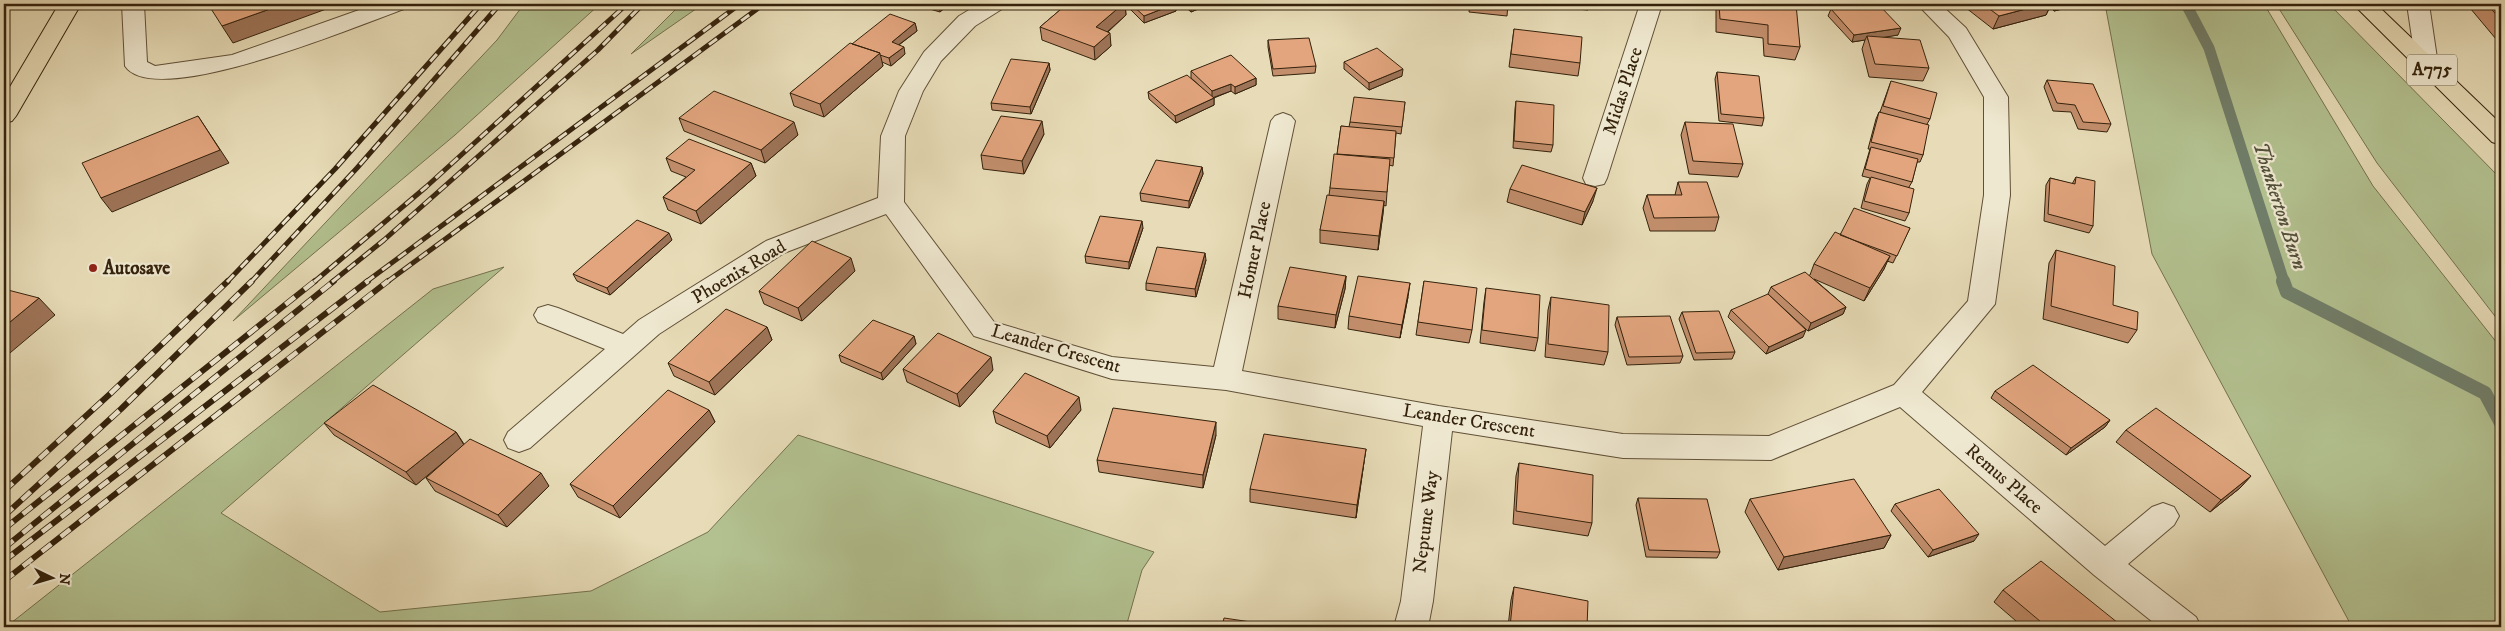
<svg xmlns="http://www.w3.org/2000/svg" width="2505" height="631" font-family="'IM FELL DW Pica',serif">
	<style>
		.green { fill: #b3c190; stroke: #74724e }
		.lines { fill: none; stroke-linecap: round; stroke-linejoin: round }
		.stream-far1 { stroke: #707e6a; stroke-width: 11 }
		.stream { stroke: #707e6a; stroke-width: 14 }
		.minor-casing { stroke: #615037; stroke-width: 2 }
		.major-casing { stroke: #34220c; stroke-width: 2 }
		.minor { fill: #efe8d0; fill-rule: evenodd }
		.major { fill: #e7dcb7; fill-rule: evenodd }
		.rail-far1-casing { stroke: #34220c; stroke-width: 5 }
		.rail-casing { stroke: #34220c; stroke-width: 6 }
		.rail-far1 { stroke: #efe8d0; stroke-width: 3; stroke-dasharray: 10; stroke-linecap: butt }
		.rail { stroke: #efe8d0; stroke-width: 4.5; stroke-dasharray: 12; stroke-linecap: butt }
		.wall { fill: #c28e6c; stroke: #34220c }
		.shaded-wall { fill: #9e7458; stroke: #34220c }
		.building { fill: #e2a57e; stroke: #34220c }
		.poi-dot { fill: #8f2418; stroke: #efe8d0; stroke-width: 2 }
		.labels { text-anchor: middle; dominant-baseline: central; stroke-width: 4.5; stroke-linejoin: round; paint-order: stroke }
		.shield { fill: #efe8d0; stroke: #6c5d47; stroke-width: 1 }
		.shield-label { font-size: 18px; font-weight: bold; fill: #34220c }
		.street-label { font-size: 19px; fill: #34220c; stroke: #efe8d0 }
		.poi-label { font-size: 19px; font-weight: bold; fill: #34220c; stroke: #efe8d0; text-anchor: start }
		.water-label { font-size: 20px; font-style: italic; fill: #52503b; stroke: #efe8d0 }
	</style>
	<rect width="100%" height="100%" fill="#e7dcb7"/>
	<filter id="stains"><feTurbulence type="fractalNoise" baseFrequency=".004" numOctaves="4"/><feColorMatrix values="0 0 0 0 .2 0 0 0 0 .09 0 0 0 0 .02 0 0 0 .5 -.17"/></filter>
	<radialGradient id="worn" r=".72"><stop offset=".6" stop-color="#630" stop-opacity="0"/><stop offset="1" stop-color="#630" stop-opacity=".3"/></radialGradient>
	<!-- green -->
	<path class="green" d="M524,4h76l-145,131 -222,186 264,-281z
		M681,4h22l-72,50z
		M2105,4h159l109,182 128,162v279h-149l-200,-373z
		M2276,4h53l172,175v145l-124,-161z
		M504,267l-283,246 159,99 211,-21 117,-59 90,-97 356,117 -12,18 -16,57h-1120l427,-338z"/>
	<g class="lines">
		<!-- stream-far1 -->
		<path class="stream-far1" d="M2186,4l23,44 75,234"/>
		<!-- stream -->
		<path class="stream" d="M2283,281l4,11 198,101 16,30"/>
		<!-- minor casing -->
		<g class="minor-casing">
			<path id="minor" d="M122,4h22l3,58 8,4 77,-11 144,-51h31l-3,5c-45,16 -249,102 -279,57z
				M979,4h26l-3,5 -27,17 -34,35 -18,30 -18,45 -1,66 90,120 118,35 102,10 57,-246 4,-5 8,-3 8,3 4,5 -53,250 197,35 184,28 146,2 125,-51 74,-84 16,-106v-98l-35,-60 -32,-33h23l26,24 42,69 2,98 -15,109 -73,88 183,154 47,-39 11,-4 11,4 5,9 -5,9 -46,39 68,53 5,10h-42l-65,-52 -194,-168 -129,53 -148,-2 -171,-27 -19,170 -5,26h-34l7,-26 22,-175 -197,-36 -114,-11 -138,-43 -88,-122 -102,39 -125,81 -129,114 -11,4 -11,-4 -4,-8 4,-8 97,-83 -67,-27 -4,-7 4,-7 10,-3 10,3 65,26 16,-14 127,-79 112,-43 3,-62 18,-45 25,-39 35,-36z
				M1640,4h22l-55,174 -3,6 -9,2 -9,-2 -3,-6z
				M2407,4h22l9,61 -3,5 -8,2 -8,-2 -3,-5z"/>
		</g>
		<!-- major casing -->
		<g class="major-casing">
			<path id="major" d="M59,4h22l-65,112 -4,5 -8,2v-26z
				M2353,4h23l125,120v21l-9,-3z"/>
		</g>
		<!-- minor -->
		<use href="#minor" class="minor"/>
		<!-- major -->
		<use href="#major" class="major"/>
		<!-- rail-far1 casing -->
		<g class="rail-far1-casing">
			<path id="rail-far1" d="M227,282l108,-113 146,-165
				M251,282l106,-114 143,-164
				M314,282l112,-95 201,-183
				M332,282l52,-42 214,-190 45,-46
				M366,282l374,-278
				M387,282l377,-278"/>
		</g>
		<!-- rail casing -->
		<g class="rail-casing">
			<path id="rail" d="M4,491l107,-98 117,-112
				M4,516l117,-107 131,-128
				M4,529l311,-248
				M4,548l330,-267
				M4,561l364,-280
				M4,581l384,-300"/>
		</g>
		<!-- rail-far1 -->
		<use href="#rail-far1" class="rail-far1"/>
		<!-- rail -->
		<use href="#rail" class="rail"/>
	</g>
	<!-- wall -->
	<path class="wall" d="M916,4h33l-9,8 -24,-7z
		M1067,4h108l1,7 -32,12 -19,-19 1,11 -18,17 3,14 -16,14 -53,-20 -2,-13z
		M1182,4h28l-19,8z
		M1420,4h33l-1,4z
		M1470,4h38l-1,12 -38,-4z
		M1523,4h67l-2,6z
		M1717,4h77l6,43 -5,13 -31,-4 -1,-18 -47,-6v-24z
		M1961,4h122l-29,7 -4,-4 -4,8 -53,14z
		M2474,4h27v41l-31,-37z
		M1831,9l67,26 -14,2 45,31 -6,13 -54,-4 -7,-28 3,-9 -13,2 -24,-26z
		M915,23l2,8 -18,14 6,9 -14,12 -9,-4 1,4 -59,51 -30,-11 -4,-13 62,-49z
		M1514,29l66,34 -2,13 -69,-9z
		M1268,40l48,26 -1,7 -42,3 -5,-29z
		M1344,62l58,14 -33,14 -25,-21z
		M1049,63l1,7 -19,44 -39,-4 -1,-7z
		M1191,71l65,7v7l-21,9 -4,-3 -17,7v7l-38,18 -27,-24 -1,-7 52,-6 -9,-8z
		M1717,72l47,46 -2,8 -43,-5 -4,-42z
		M2047,80l64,44 -4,8 -29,-3 -7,-17 -18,-1 -9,-24z
		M1891,81l39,38 -3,5 -4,31 -3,7h-3l-5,20 -3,5v26l-4,8 -44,-13 6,-24 3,-6 -8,-2 8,-27h-2l8,-30 3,-7h1z
		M1516,101l37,44 -2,7 -38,-4 2,-39z
		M1405,102l-4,32 -5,-1 -3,33 -4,-1 -3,41 -2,-1 -6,45 -58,-7v-13l9,-35 1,-7 7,-33 4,-29 8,1 1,-5z
		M679,118l119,17 -33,28 -81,-32z
		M1685,122l58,42 -5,13 -49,-3 -8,-39z
		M1044,134l-20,40 -41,-5 -2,-14z
		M666,158l85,5 5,13 -55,48 -33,-14 -5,-13 23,-20 -15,-6z
		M1202,167l1,7 -14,34 -48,-7 -1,-8z
		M2076,177l17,49 -4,7 -45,-12 2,-36 4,-7 22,6z
		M1678,182l41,35 -4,14h-65l-7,-23 4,-13h28z
		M1510,189l83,12 -11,24 -75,-23z
		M1143,228l-14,41 -43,-6 -1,-7z
		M1910,228l-17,35 -6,-2 -3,8 -20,32 -50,-22 32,28 -3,7 -35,17 -40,-37 3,-7 39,-12 4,-11 26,-30z
		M672,240l-62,55 -33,-14 -4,-7z
		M2056,250l57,55 24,25 -9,13 -85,-24 6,-56z
		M1206,260l-10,37 -50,-7v-7z
		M855,271l-53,50 -38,-17 -5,-13z
		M1346,276l-1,13 -10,39 -57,-9v-13z
		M1424,281l48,49 -3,13 -53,-8z
		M1486,288l52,50 -3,13 -55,-8 4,-41z
		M1408,297l-8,41 -52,-9 1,-13z
		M1551,297l57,55 -4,13 -59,-8 3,-47z
		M1731,310l72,27 -37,17 -38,-37z
		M1682,312l53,40 -3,7 -38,1 -15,-41z
		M1617,317l66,39 -3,7 -53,2 -12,-40z
		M767,327l5,13 -57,55 -41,-19 -6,-13z
		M914,336l2,8 -33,36 -42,-18 -2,-7z
		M903,369l90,1 -33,37 -53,-25z
		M1995,391l115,29 -5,7 -39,28 -75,-57z
		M709,410l6,12 -95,96 -42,-21 -8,-13z
		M1081,410l-31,38 -54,-25 -3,-12z
		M324,423l132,9 8,12 85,42 -42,41 -72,-36 -9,-13 23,-21 -33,28 -82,-50z
		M2126,430l125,46 -11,12 -30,24 -94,-70z
		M1216,435l-13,53 -104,-16 -2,-12z
		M1364,462l-8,56 -106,-16v-13z
		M1519,463l73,60 -4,13 -75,-12 3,-48z
		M1638,498l82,54 -3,6 -71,-1 -10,-52z
		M1750,499l141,36 -7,13 -106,22 -33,-58z
		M1895,504l79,37 -46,16 -37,-46z
		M1514,587l73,40h-79l3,-27z
		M2003,590l119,37h-99l-29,-25z"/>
	<!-- shaded-wall -->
	<path class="shaded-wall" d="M284,4h56l-107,39 -11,-17z
		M940,4h9l-9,8 -1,-7z
		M1123,4h2l1,11 -28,25 -2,-13z
		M1175,4l1,7 -32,12v-7z
		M1193,4h17l-19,8v-7z
		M2045,4h6l-5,11 -53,14 6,-13z
		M2058,4h25l-29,7z
		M915,23l2,8 -24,18 -1,-7z
		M1901,28l-3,7 -30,5 -1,-4 -2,4 -13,2 2,-7z
		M1110,33l1,13 -16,14 -1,-13z
		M904,47l1,7 -14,12 -2,-8z
		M880,53l3,13 -59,51 -4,-13z
		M1049,63l1,7 -19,44 -1,-7z
		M1403,69l-1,7 -33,14v-7z
		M1256,78v7l-21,9v-7z
		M1231,84v7l-19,7v-7z
		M1214,98v7l-38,18 -1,-7z
		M198,116l31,47 -117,49 -11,-14z
		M1042,121l2,13 -20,40 -2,-13z
		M794,122l4,13 -33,28 -4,-13z
		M751,163l5,13 -55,48 -5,-13z
		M1202,167l1,7 -14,34v-7z
		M1597,188l-4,13 -11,24 3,-13z
		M1384,201l-1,13 -5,36 1,-14z
		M1142,221l1,7 -14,41v-7z
		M669,233l3,7 -62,55 -3,-7z
		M1205,253l1,7 -10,37 -1,-8z
		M1890,256l-6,13 -20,32 6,-13z
		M851,258l4,13 -53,50 -4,-13z
		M1346,276l-1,13 -10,39 1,-13z
		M1410,283l-2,14 -8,41 2,-13z
		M39,298l16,17 -51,43v-31z
		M1846,307l-3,7 -35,17 3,-8z
		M767,327l5,13 -57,55 -6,-13z
		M1806,330l-3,7 -37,17 3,-7z
		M914,336l2,8 -33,36 -2,-7z
		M991,357l2,13 -33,37 -3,-13z
		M1079,397l2,13 -31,38 -3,-12z
		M709,410l6,12 -95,96 -7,-12z
		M2110,420l-5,7 -39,28 5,-7z
		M1216,422v13l-13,53v-13z
		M456,432l8,13 -48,40 -10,-13z
		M1366,449l-2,13 -8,56 1,-13z
		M541,473l8,13 -42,41 -9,-12z
		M2251,476l-11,12 -30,24 11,-12z
		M1979,534l-5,7 -46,16 5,-7z
		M1891,535l-7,13 -106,22 6,-13z"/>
	<!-- building -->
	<path class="building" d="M208,4h76l-62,22z
		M1067,4h56l-27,23 14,6 -16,14 -54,-20z
		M1131,4h44l-31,12z
		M1470,4h38v5l-38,-4z
		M1719,4h77l4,43 -32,-3v-19l-48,-6z
		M1864,4h14l23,24 -47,7 -23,-26z
		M1983,4h62l-46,12z
		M2487,4h14v16z
		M890,14l25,9 -23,19 12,5 -15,11 -9,-3v-2l-28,-9z
		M1514,29l68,8 -2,26 -69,-9z
		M1867,36l53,4 9,28 -54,-4z
		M1309,38l7,28 -43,3 -5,-29z
		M850,43l30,10 -60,51 -30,-11z
		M1377,48l26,21 -34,14 -25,-21z
		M1231,55l25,23 -21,9 -4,-3 -19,7 -21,-20z
		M1011,59l38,4 -19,44 -39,-4z
		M1717,72l42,4 5,42 -43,-4z
		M1187,75l27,23 -39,18 -27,-24z
		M2047,80l46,4 18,40 -28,-2 -8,-17 -18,-2z
		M1891,81l46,12 -7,26 -47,-13z
		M714,91l80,31 -33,28 -82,-32z
		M1354,97l51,5 -3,25 -52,-5z
		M1516,101l38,4 -1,40 -39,-4z
		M1879,112l50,13 -6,30 -52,-13z
		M198,116l22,34 -119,48 -19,-35z
		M1001,116l41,5 -20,40 -41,-6z
		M1685,122l48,2 10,40 -50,-3z
		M1341,126l55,5 -2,27 -57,-4z
		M689,139l62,24 -55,48 -33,-14 32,-27 -29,-12z
		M1871,147l47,12 -6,23 -47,-13z
		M1334,154l56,5 -3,33 -57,-4z
		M1156,160l46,7 -13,34 -49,-8z
		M1522,165l75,23 -12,24 -75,-23z
		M1871,177l43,12 -5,24 -45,-12z
		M2076,177l19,4 -2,45 -45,-12 2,-36 25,6z
		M1678,182h29l12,35 -65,1 -7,-23h35z
		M1327,195l57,6 -5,35 -59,-6z
		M1854,208l56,20 -13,28 -57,-21z
		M1100,216l42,5 -13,41 -44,-6z
		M637,220l32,13 -62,55 -34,-14z
		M1835,232l55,24 -20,32 -56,-24z
		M812,241l39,17 -53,50 -39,-17z
		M1157,247l48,6 -10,36 -49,-6z
		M2056,250l59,16 -2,39 25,7 -1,18 -86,-24z
		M1290,267l56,9 -10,39 -58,-9z
		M1805,272l41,35 -35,16 -40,-36z
		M1358,276l52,7 -8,42 -53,-9z
		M1424,281l53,7 -5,42 -54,-8z
		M1486,288l54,7 -2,43 -56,-8z
		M4,289l35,9 -35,29z
		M1768,294l38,36 -37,17 -38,-37z
		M1551,297l58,8 -1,47 -60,-8z
		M726,309l41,18 -58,55 -41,-19z
		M1719,311l16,41 -39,1 -14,-41z
		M1670,316l13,40 -54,1 -12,-40z
		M873,320l41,16 -33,37 -42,-18z
		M938,333l53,24 -34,37 -54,-25z
		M2033,365l77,55 -39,28 -76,-57z
		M1025,373l54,24 -32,39 -54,-25z
		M373,385l83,47 -50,40 -82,-49z
		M668,390l41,20 -96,96 -43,-22z
		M1113,408l103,14 -13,53 -106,-15z
		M2156,408l95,68 -30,24 -95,-70z
		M1264,434l102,15 -9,56 -107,-16z
		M470,439l71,34 -43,42 -72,-37z
		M1519,463l74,12 -1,48 -76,-12z
		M1854,479l37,56 -107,22 -34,-58z
		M1939,489l40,45 -46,16 -38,-46z
		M1638,498l69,1 13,53 -71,-2z
		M2041,561l82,66h-76l-44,-37z
		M1514,587l74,14 -1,26h-77z
		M1224,618l61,9h-63z"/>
	<!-- markers -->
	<circle class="poi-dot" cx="93" cy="268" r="5"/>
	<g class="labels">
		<!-- shield labels -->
		<rect class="shield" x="2407" y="54.5" width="50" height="31" rx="4"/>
		<g class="shield-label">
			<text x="2432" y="70">A775</text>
		</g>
		<!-- street labels -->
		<g class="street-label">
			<text transform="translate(1623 91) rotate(-72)">Midas Place</text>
			<text transform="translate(1255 250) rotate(-78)">Homer Place</text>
			<text transform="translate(739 272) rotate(-31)">Phoenix Road</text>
			<text transform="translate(1056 349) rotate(16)">Leander Crescent</text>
			<text transform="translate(1469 421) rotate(9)">Leander Crescent</text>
			<text transform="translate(2004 479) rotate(41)">Remus Place</text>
			<text transform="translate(1426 522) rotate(-83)">Neptune Way</text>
		</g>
		<!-- poi labels -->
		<g class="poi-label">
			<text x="103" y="268">Autosave</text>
		</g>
		<!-- water labels -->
		<g class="water-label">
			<text transform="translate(2279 206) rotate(72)">Thankerton Burn</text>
		</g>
	</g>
	<!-- margin -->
	<rect width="2505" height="631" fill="none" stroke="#e7dcb7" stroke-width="20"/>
	<rect x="5" y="5" width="2495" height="621" fill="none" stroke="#34220c" stroke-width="2.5"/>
	<rect x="10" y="10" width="2485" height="611" fill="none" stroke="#34220c"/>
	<!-- north arrow -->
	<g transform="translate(52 578) rotate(95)" stroke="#efe8d0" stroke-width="4" paint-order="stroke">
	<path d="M0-4L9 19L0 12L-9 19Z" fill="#34220c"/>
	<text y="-8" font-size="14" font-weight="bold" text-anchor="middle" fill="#34220c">N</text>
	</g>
	<rect width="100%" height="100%" filter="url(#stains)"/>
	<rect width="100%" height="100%" fill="url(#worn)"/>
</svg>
